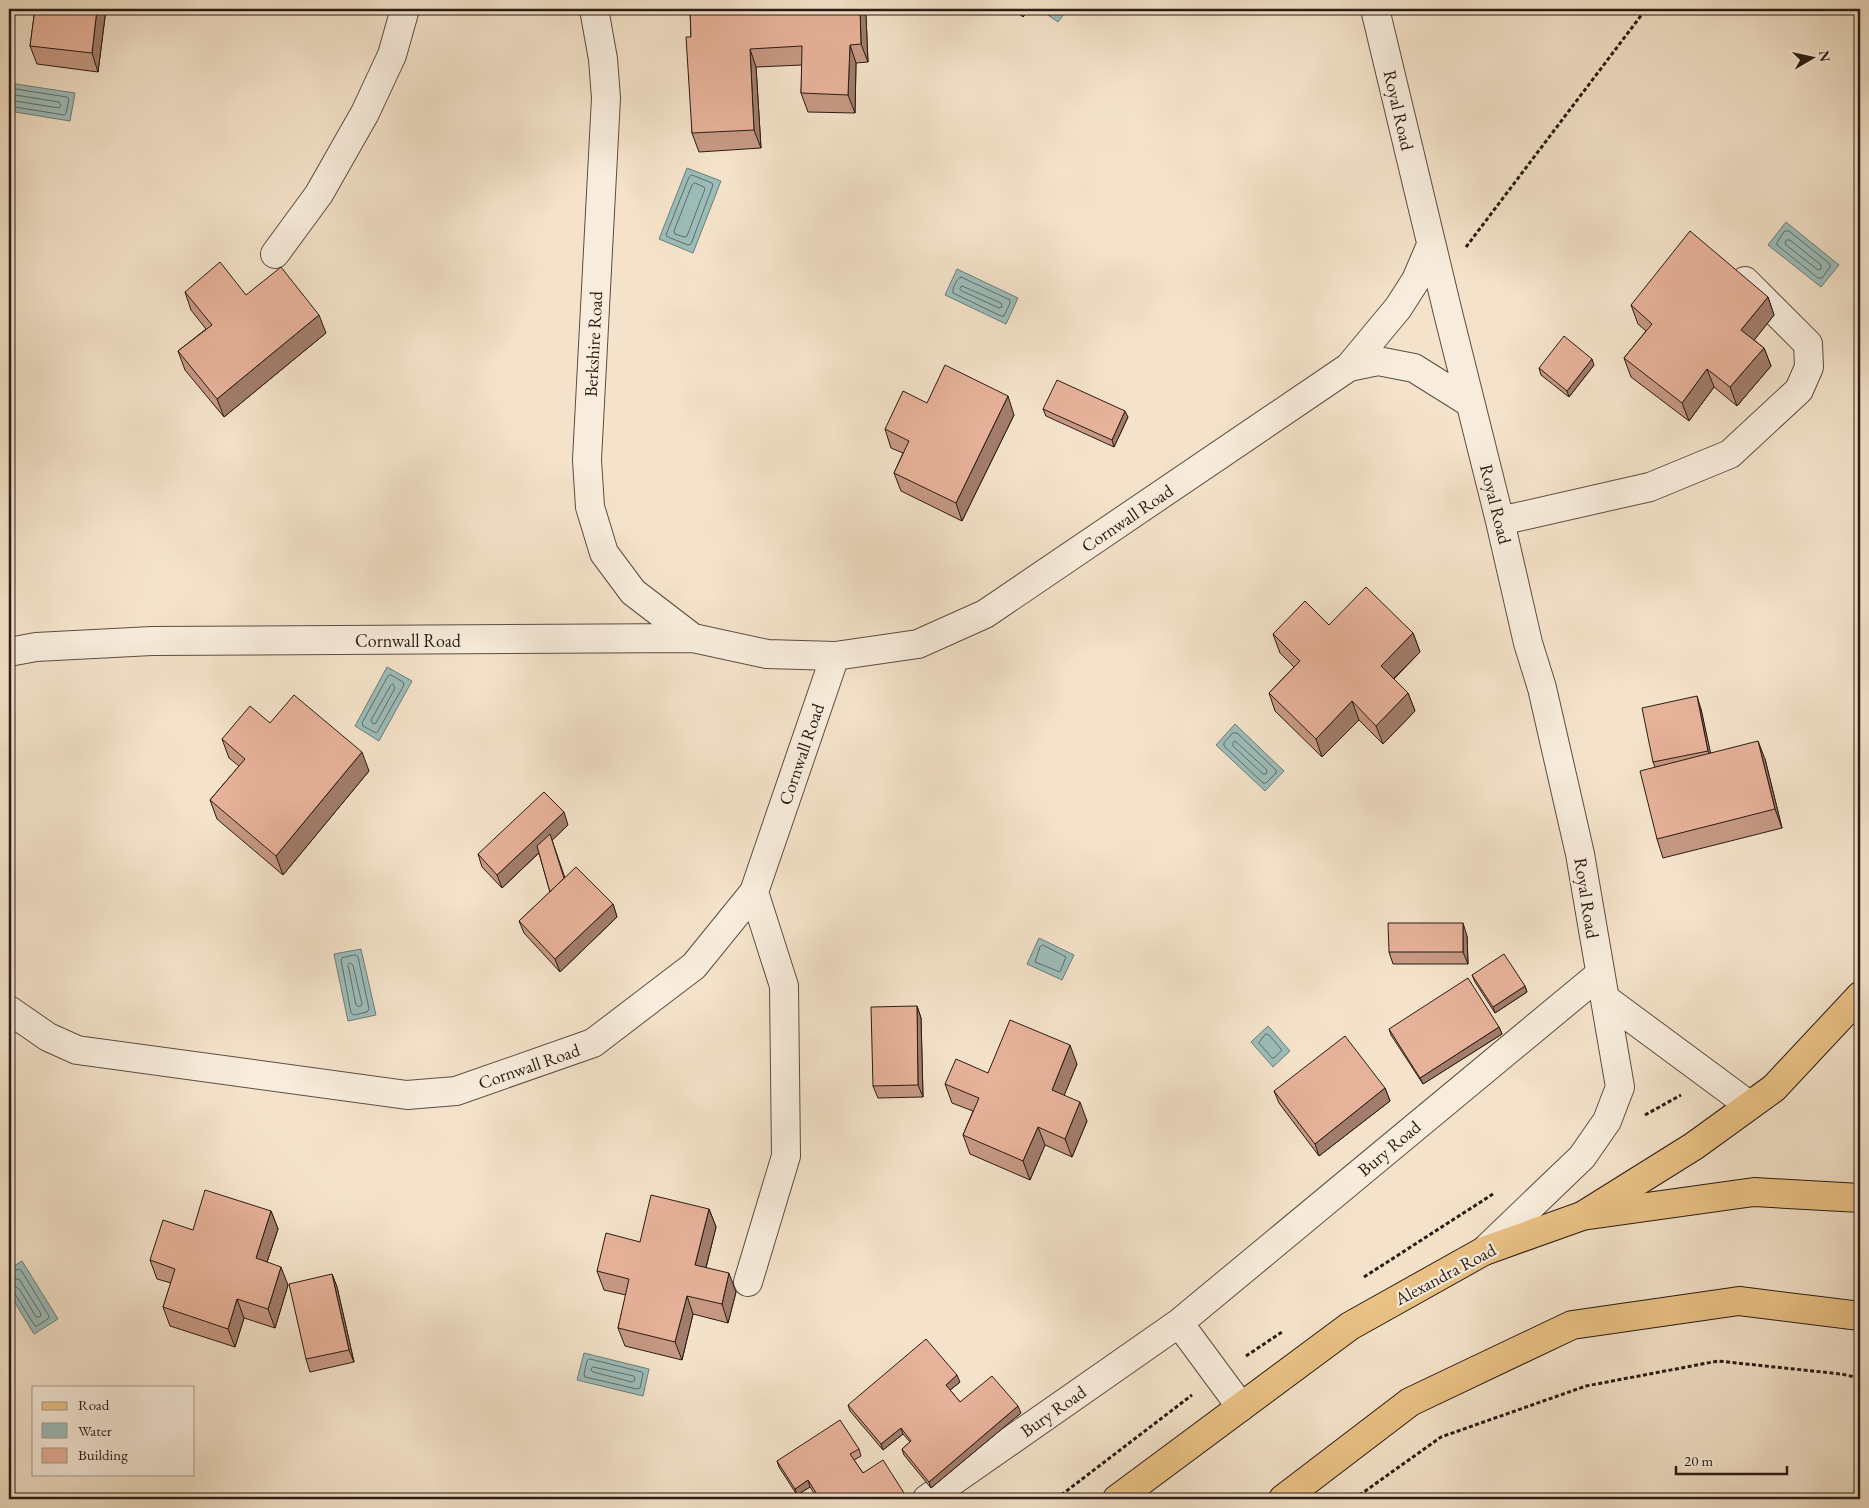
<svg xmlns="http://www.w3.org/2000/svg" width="1869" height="1508" font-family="'EB Garamond',serif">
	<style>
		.water { fill: #9cbdba; stroke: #6e7c78 }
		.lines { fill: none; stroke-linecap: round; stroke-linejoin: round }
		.shore { stroke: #626c67; stroke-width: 1 }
		.street-casing { stroke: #5c4d42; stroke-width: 30 }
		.primary-casing { stroke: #291b14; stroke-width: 30 }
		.highway-casing { stroke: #291b14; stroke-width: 30 }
		.path { stroke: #291b14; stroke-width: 3; stroke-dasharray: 4 2.5; stroke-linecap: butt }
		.street { stroke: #f8eddd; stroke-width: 28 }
		.primary { stroke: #eac285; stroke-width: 28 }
		.highway { stroke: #eac285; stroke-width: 28 }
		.wall { fill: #c79984; stroke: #291b14 }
		.shaded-wall { fill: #a27d6c; stroke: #291b14 }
		.building { fill: #e7b29a; stroke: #291b14 }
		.labels { text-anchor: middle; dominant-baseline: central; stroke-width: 4.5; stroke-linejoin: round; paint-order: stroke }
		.street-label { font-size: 18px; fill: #291b14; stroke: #f8eddd }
	</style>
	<rect width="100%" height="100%" fill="#f4e3ca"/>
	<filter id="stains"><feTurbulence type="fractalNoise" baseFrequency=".004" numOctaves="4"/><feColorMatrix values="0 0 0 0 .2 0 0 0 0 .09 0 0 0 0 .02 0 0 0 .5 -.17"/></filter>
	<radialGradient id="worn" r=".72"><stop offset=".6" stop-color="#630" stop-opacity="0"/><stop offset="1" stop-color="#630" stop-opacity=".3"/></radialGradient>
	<!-- water -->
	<path class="water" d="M1039,9h29l-10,13z
		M9,83l66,10 -5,28 -61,-10z
		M687,168l34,13 -28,72 -34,-14z
		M1786,222l53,43 -18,22 -53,-42z
		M957,269l61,29 -12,26 -61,-29z
		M387,667l25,14 -33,60 -24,-15z
		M1235,724l49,47 -19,20 -49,-46z
		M1039,938l35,17 -12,25 -35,-16z
		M361,949l15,66 -28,6 -14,-67z
		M1268,1026l22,25 -17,16 -22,-25z
		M22,1261l36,58 -24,15 -25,-41v-24z
		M584,1353l65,16 -6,27 -66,-16z"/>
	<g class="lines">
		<!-- shore -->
		<path class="shore" d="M9,88l58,9 2,2 -3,14 -2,2 -55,-9
			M9,94l50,8 2,3 -2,3 -50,-8
			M692,175l20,8 1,2 -22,59 -3,1 -20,-8 -2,-2 23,-58z
			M695,183l9,4 1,2 -18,47 -3,1 -9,-3 -1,-3 18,-46z
			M1785,231h4l41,33v3l-8,11h-4l-41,-33v-2z
			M1787,240h3l31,25v4l-3,1 -32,-25 -1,-3z
			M961,277l49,23v3l-6,13h-3l-48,-23c-1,-4 3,-14 8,-16z
			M962,286l39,17 1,4 -3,1 -37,-17 -2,-2z
			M391,675l12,7 1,3 -26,46 -2,2 -13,-7 -1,-3 26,-47z
			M393,684l2,4 -19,35 -3,1 -2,-4 20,-35z
			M1233,733h4l39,37v3l-10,10h-3l-39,-37v-3z
			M1235,741l32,29 -1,4h-3l-30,-28v-3z
			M1043,945l23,12 -6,15 -25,-10 5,-15z
			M355,955l3,2 11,52 -2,3 -13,3 -3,-2 -10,-53 1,-2z
			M350,963l3,2 9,39 -2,3 -4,-2 -8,-40z
			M1266,1034l3,1 13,15 -8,8h-2l-13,-15z
			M9,1273l10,-4 2,1 28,46v2l-12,8h-2l-20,-32 -6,-2
			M9,1280l10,-1 22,35 -1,3h-4l-16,-27 -5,-4 -6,-1
			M590,1359l52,13 1,2 -3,14 -3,1 -52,-12 -1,-3 3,-13z
			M593,1367l41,9 1,4 -3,2 -39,-10 -2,-2z"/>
		<!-- street casing -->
		<g class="street-casing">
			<path id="street" d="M594,9l9,50 3,39 -19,362 3,47 14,46 29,39 60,46
				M1375,9l73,304 52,208 28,122 14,45 38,166 40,233 -13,34 -25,36 -98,94
				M275,254l44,-60 46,-81 27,-58 13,-46
				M1349,367l29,-6 36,7 56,35
				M1500,521l150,-34 80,-33 69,-64 10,-23 -1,-23 -63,-63
				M9,652l27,-5 116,-6 541,-3 74,16 68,2 83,-12 67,-30 364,-247 49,-59 18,-28 15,-35
				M1607,1000l142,105
				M9,1010l39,27 29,13 330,45 49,-4 137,-48 101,-77 60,-74 81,-236
				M748,1282l38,-126 -2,-170 -30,-94
				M1179,1323l62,84
				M927,1499l252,-176 421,-349"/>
		</g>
		<!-- primary casing -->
		<g class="primary-casing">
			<path id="primary" d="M1117,1499l233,-173 134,-75 98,-35 172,-24 106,6
				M1283,1499l127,-97 162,-77 167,-24 121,15"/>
		</g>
		<!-- highway casing -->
		<g class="highway-casing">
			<path id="highway" d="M1582,1216l112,-70 80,-58 86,-92"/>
		</g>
		<!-- path -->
		<path class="path" d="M1466,247l180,-238
			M1645,1115l36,-20
			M1364,1277l129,-83
			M1246,1356l36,-24
			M1056,1499l136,-104
			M1354,1499l87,-62 145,-51 132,-25 123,13 19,4"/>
		<!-- street -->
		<use href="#street" class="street"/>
		<!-- primary -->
		<use href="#primary" class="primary"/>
		<!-- highway -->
		<use href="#highway" class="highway"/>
	</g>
	<!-- wall -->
	<path class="wall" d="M35,9h71l-8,63 -61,-8 -7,-18z
		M690,9h174l2,7 2,46 -12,1 -1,50 -47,-1 -7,-19 1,-28 -46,2 5,81 -62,4 -7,-19 -1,-96z
		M1013,9h16l-6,8z
		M185,292l61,3 80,38 -102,84 -39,-47 -7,-19 28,-22 -15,-19z
		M1768,297l6,18 -20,25 10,8 7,18 -34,40 -23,-19 -25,34 -58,-44 -7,-19 22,-27 -8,-7 -7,-19z
		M1594,365l-25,32 -28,-22 -2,-7z
		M927,403l87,12 -52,106 -61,-30 -7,-18 9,-20 -12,-5 -6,-19z
		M1043,409l85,8 -14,30 -68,-31z
		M1329,625l84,8 7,19 -26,27 14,14 7,18 -32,33 -24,-24 -37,37 -47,-46 -6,-18 25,-26 -14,-14 -7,-19z
		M1701,709l9,44 55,6 17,69 -119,30 -6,-19 -2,-72 -2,-5z
		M222,739l147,32 -86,104 -66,-56 -7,-19 29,-34 -10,-8z
		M568,825l-16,15 13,38 48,26 4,13 -57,55 -36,-39 -5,-12 31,-29 -11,-39 -37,35 -20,-21 -4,-13z
		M1467,936l1,28h-75l-4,-12z
		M1472,975l53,11 2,6 -32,21 -20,-31z
		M917,1006l4,12 2,79 -45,1 -5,-12z
		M1499,1027l3,7 -79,50 -32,-49 -2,-6z
		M1077,1064l-13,31 23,26 -15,36 -27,-12 -15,35 -60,-26 -7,-19 10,-24 -21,-8 -7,-19 43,-11z
		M1385,1088l5,13 -71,55 -40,-53 -5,-12z
		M709,1209l7,18 -10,41 30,24 -8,31 -35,-9 -11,46 -57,-14 -7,-18 8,-33 -22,-5 -7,-19 43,-29z
		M271,1211l7,18 -11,33 21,23 -13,43 -31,-10 -9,29 -65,-21 -7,-19 8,-24 -14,-4 -7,-19 43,-30z
		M332,1274l5,13 17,75 -44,10 -4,-13z
		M960,1382l-10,8 10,12 61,11 -90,75 -27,-33 -2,-6 8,-7 -7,-8 -20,16 -33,-39 -2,-6z
		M859,1449l2,7 -7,4 9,13 45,26h-90l-8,-12 -13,8 -18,-28 -2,-6z"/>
	<!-- shaded-wall -->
	<path class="shaded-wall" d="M97,9h9l-8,63 -6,-19z
		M860,9h4l2,7 2,46 -7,-18z
		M1021,9h8l-6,8z
		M850,45l6,18 -1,50 -7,-18z
		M750,49l6,18 5,81 -7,-18z
		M1768,297l6,18 -26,33 -7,-18z
		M319,315l7,18 -102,84 -7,-18z
		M1764,348l7,18 -34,40 -7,-19z
		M1592,359l2,6 -25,32 -2,-6z
		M1707,369l7,18 -25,34 -7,-18z
		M1008,396l6,19 -52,106 -6,-18z
		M1125,411l3,6 -14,30 -2,-7z
		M1413,633l7,19 -32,32 -7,-18z
		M1408,693l7,18 -32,33 -7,-18z
		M1697,696l4,13 12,55 -5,-13z
		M1352,701l7,19 -37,37 -6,-18z
		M1758,741l7,18 17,69 -7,-19z
		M362,752l7,19 -86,104 -7,-19z
		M564,812l4,13 -66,63 -5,-13z
		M613,904l4,13 -57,55 -5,-13z
		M1463,923l4,13 1,28 -5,-12z
		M1525,986l2,6 -32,21 -2,-6z
		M917,1006l4,12 2,79 -5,-12z
		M1499,1027l3,7 -79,50 -3,-6z
		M1070,1045l7,19 -18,44 -7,-18z
		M1385,1088l5,13 -71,55 -4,-12z
		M1080,1102l7,19 -15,36 -7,-18z
		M1038,1127l7,18 -15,35 -7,-19z
		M709,1209l7,18 -14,56 -7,-18z
		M271,1211l7,18 -16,48 -6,-19z
		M281,1267l7,18 -13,43 -7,-19z
		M729,1273l7,19 -8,31 -6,-19z
		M332,1274l5,13 17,75 -5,-12z
		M687,1296l6,18 -11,46 -7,-18z
		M237,1299l7,19 -9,29 -7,-18z
		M957,1375l3,7 -11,9 -3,-6z
		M1018,1406l3,7 -90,75 -2,-6z
		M901,1428l2,6 -20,16 -2,-6z
		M808,1480l2,7 -13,8 -2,-6z
		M906,1496l2,3h-7z"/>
	<!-- building -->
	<path class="building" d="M35,9h62l-5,44 -62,-7z
		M690,9h170l1,35 -11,1 -2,50 -47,-2 1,-47 -52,3 4,81 -62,3 -6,-96h5z
		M1690,231l78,66 -27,33 23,18 -34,39 -23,-18 -25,34 -58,-45 28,-34 -21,-19z
		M220,262l26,33 35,-28 38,48 -102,84 -39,-48 34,-26 -27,-33z
		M1564,336l28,23 -25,32 -28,-23z
		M945,365l63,31 -52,107 -62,-30 15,-32 -24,-12 18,-38 24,12z
		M1057,380l68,31 -13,29 -69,-31z
		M1366,587l47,46 -32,33 27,27 -32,33 -24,-25 -36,38 -47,-46 31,-32 -27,-27 32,-33 24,24z
		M294,695l68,57 -86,104 -66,-56 35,-41 -23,-20 28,-33 20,17z
		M1697,696l11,55 -55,11 -11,-54z
		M1758,741l17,68 -118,30 -17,-68z
		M544,792l20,20 -67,63 -19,-21z
		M550,834l14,44 -14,14 -13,-46z
		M576,867l37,37 -58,55 -36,-38z
		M1388,923h75v29h-74z
		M1504,954l21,32 -32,21 -21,-32z
		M1468,978l31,49 -79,51 -31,-49z
		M917,1006l1,79 -45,1 -2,-79z
		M1010,1020l60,25 -18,45 28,12 -15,37 -27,-12 -15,34 -60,-26 16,-37 -34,-14 11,-25 32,14z
		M1345,1036l40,52 -70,56 -41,-53z
		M205,1190l66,21 -15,47 25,9 -13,42 -31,-10 -9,30 -65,-22 12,-38 -25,-9 13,-40 30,10z
		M651,1195l58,14 -14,56 34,8 -7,31 -35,-8 -12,46 -57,-14 11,-49 -32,-8 9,-38 34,9z
		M332,1274l17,76 -43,9 -17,-75z
		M926,1339l31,36 -11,10 14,17 32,-26 26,30 -89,76 -27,-33 9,-8 -10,-13 -20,16 -33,-39z
		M840,1420l19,29 -9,5 13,19 20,-13 23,36 -5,3h-81l-12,-19 -13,9 -18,-28z"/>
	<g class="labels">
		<!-- street labels -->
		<g class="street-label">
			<text transform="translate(1399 110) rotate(77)">Royal Road</text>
			<text transform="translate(593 344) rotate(-87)">Berkshire Road</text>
			<text transform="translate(1496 504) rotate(76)">Royal Road</text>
			<text transform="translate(1127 518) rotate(-34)">Cornwall Road</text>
			<text x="408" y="640">Cornwall Road</text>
			<text transform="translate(801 754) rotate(-71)">Cornwall Road</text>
			<text transform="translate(1587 898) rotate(81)">Royal Road</text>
			<text transform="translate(529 1066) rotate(-19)">Cornwall Road</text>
			<text transform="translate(1389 1148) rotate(-40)">Bury Road</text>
			<text transform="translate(1445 1274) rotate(-28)">Alexandra Road</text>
			<text transform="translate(1053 1411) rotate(-35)">Bury Road</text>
		</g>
	</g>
	<!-- margin -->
	<rect width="1869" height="1508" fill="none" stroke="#f4e3ca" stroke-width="30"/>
	<rect x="10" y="10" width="1849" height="1488" fill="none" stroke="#291b14" stroke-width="2.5"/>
	<rect x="15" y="15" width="1839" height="1478" fill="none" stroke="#291b14"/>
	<!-- legend -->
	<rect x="32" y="1386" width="162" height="90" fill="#f8eddd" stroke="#a5998d"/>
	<rect x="42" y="1402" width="25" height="8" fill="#eac285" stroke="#a5998d"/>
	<text x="78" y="1410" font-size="15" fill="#291b14">Road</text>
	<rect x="42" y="1423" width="25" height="15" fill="#9cbdba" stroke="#a5998d"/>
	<text x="78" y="1436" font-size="15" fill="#291b14">Water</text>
	<rect x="42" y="1448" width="25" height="15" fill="#e7b29a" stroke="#a5998d"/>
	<text x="78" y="1460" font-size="15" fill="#291b14">Building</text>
	<!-- north arrow -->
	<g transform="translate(1812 58) rotate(81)" stroke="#f8eddd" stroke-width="4" paint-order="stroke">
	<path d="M0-4L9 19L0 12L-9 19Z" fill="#291b14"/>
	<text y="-8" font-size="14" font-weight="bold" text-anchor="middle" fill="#291b14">N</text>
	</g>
	<!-- scale -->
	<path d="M1676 1466v8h111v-8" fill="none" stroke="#291b14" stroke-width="2.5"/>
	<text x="1684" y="1466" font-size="15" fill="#291b14" stroke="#f8eddd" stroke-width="4" paint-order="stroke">20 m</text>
	<rect width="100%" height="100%" filter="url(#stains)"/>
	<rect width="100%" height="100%" fill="url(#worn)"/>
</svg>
